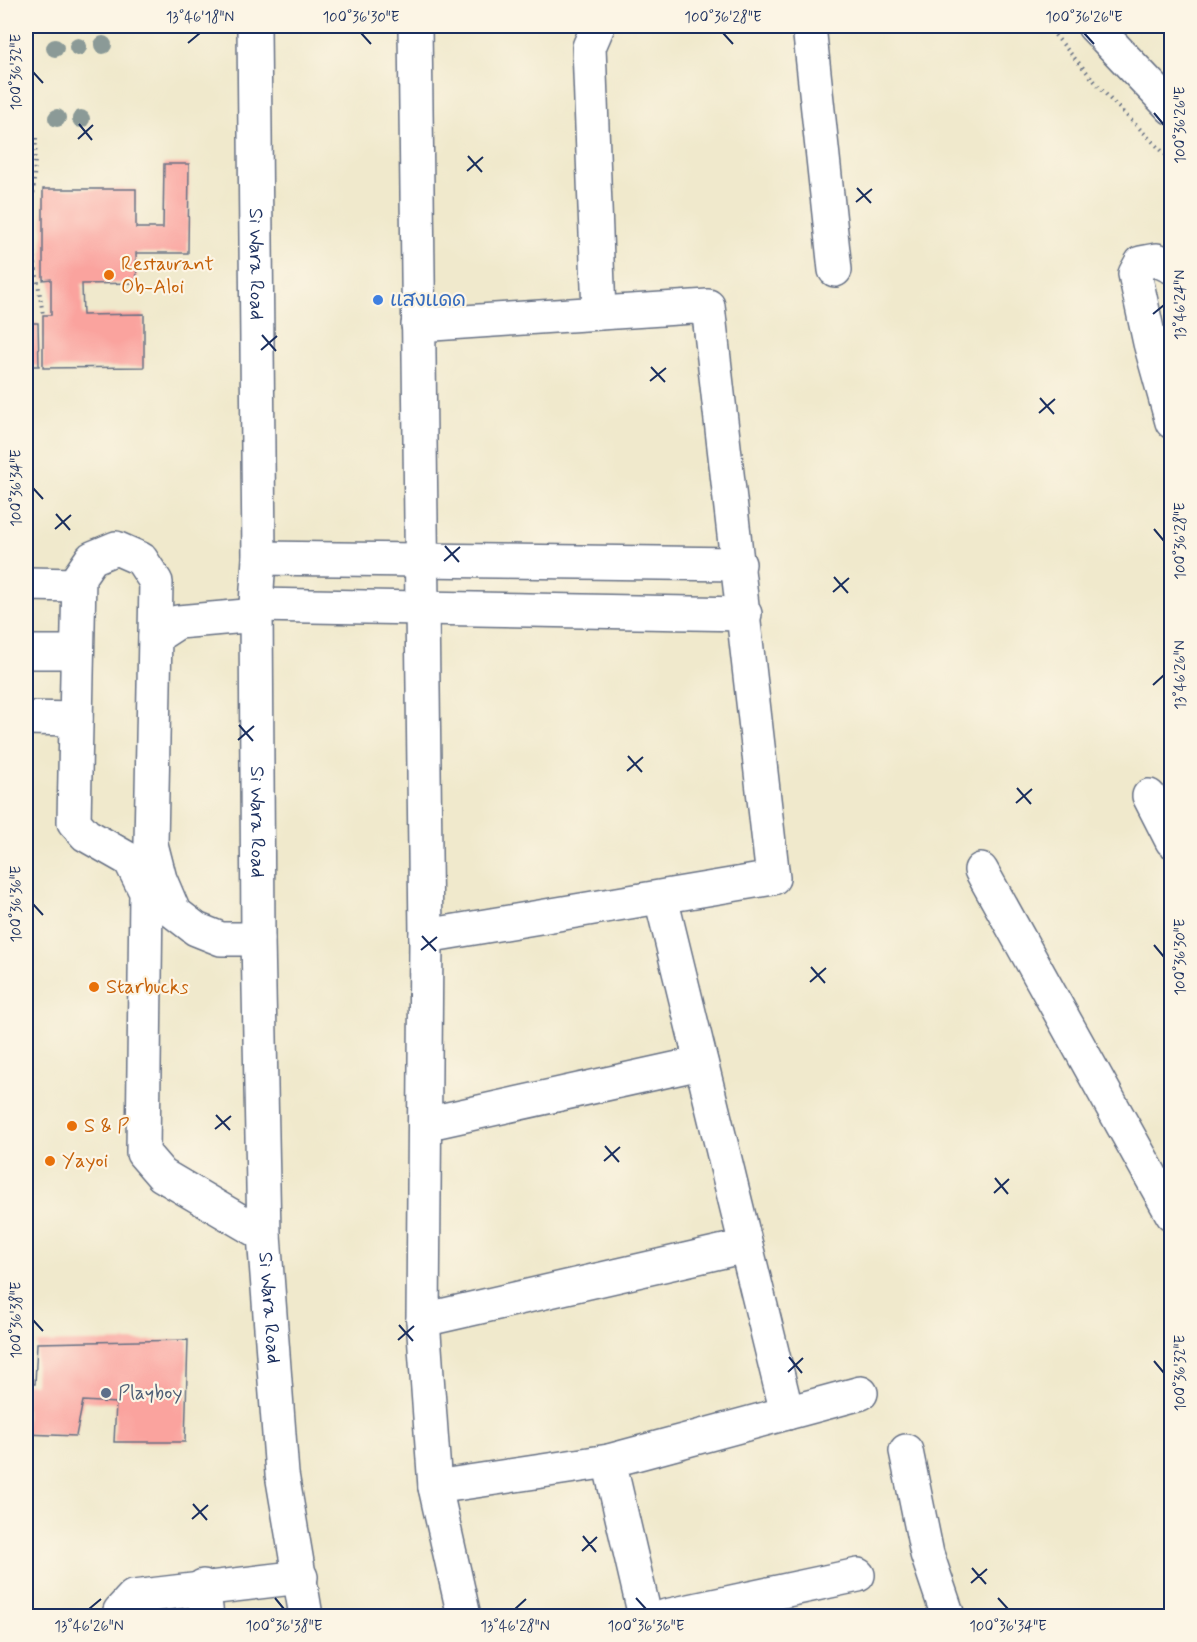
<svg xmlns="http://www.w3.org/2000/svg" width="1197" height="1642" font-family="Mynerve,'Playpen Sans Thai',sans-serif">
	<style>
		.building { fill: #faa39e }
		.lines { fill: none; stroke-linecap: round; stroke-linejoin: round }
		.minor-casing { stroke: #667084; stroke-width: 36 }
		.major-casing { stroke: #667084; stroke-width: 36 }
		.path { stroke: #667084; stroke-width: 4; stroke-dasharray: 1.5 4.5; stroke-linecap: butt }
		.minor { stroke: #fff; stroke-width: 33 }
		.major { stroke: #fff; stroke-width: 33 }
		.tree { fill: #8b9a97 }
		.ticks { fill: none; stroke: #1b2f5e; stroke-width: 2 }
		.food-dot { fill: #e8710a; stroke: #fcf5e5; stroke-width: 2 }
		.shop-dot { fill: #3f7fe0; stroke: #fcf5e5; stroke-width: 2 }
		.service-dot { fill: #5c6f8a; stroke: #fcf5e5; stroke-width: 2 }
		.labels { text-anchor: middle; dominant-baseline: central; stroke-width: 4.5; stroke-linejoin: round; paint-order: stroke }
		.food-label { font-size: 20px; fill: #c56008; stroke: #fcf5e5; text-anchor: start }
		.street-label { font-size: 20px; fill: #1b2f5e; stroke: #fcf5e5 }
		.shop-label { font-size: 20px; fill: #366cbe; stroke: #fcf5e5; text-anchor: start }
		.service-label { font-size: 20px; fill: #4e5e75; stroke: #fcf5e5; text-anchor: start }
		.neatline { fill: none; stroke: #1b2f5e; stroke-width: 2 }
		.ticks-label { font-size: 15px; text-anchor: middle; fill: #1b2f5e }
	</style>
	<rect width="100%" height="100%" fill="#fcf5e5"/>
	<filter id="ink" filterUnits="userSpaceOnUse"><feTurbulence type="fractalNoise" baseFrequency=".0167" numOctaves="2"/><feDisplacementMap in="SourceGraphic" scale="12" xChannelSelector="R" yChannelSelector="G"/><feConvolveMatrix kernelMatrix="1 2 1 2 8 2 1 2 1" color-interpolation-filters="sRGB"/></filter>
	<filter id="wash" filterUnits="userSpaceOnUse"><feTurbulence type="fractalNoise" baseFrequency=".008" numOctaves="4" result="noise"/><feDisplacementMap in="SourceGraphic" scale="24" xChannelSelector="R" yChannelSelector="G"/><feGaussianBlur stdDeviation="1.35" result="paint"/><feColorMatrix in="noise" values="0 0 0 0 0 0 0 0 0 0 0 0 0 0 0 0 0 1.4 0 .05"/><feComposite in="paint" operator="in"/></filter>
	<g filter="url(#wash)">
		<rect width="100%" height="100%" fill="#f0e9cc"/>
		<g id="blocks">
			<!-- building -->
			<path class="building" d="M164,164h25l-1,89h-52l1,30 -55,1 1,31 61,-1v53l-101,1v-53h8v-36l-8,1v-91h93v39h27z
				M26,323h12l1,43h-13z
				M188,1340l-3,102h-71l2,-39 -33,-2 -7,35 -50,-2v-50h9l2,-41z"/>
		</g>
	</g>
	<g filter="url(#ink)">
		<use href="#blocks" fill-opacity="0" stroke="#667084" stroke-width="1.5"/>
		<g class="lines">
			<!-- minor casing -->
			<g class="minor-casing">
				<g id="minor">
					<path id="s1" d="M254,26l5,532 -3,47 2,334 6,296 18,239 24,142"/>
					<path d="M415,26l11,910 -3,384 12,167 29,129"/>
					<path d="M598,26l-9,21 10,266"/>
					<path d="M809,26l26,244"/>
					<path d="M1172,267l-15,-7 -16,3 -6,11 15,69 22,79"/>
					<path d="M418,325l290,-19 65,572 -347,58"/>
					<path d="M259,558l480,6"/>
					<path d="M26,584l52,1"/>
					<path d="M256,605l489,9"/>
					<path d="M155,637l23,-15 79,-7"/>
					<path d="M26,652h51"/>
					<path d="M26,718l50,1"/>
					<path d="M1149,796l23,45"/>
					<path d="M981,870l191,344"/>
					<path d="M661,898l126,515"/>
					<path d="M258,939h-37l-25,-10 -22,-17 -14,-33 -9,-35 5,-262 -15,-23 -25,-11 -24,10 -13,19 -5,245 12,13 44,25 16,32 -3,261 19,22 102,60"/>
					<path d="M425,1124l276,-61"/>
					<path d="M423,1320l323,-74"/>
					<path d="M906,1451l21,103 21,62"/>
					<path d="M609,1461l36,155"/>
					<path d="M435,1487l174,-26 252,-68"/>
					<path d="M203,1586l4,30"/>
					<path d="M121,1616l-1,-5 13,-14 168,-20"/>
					<path d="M666,1616l192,-41"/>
				</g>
			</g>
			<!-- major casing -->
			<g class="major-casing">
				<path id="major" d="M1094,26l78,82"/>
			</g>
			<!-- path -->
			<path class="path" d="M1047,26l63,73 62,62
				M36,138l-5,100 12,77"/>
			<!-- minor -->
			<use href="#minor" class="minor"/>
			<!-- major -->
			<use href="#major" class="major"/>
		</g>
		<!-- trees -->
		<g class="tree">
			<circle cx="103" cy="45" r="9"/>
			<circle cx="78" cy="47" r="9"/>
			<circle cx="55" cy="48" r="9"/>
			<circle cx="57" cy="118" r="9"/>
			<circle cx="81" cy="119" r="9"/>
		</g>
	</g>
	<!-- ticks -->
	<path class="ticks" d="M361,33l10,11M723,33l10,11M1084,33l10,11M188,43l12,-10M33,72l10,11M1154,113l10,12M79,124l13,16M78,139l15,-14M468,156l14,16M467,171l16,-14M857,188l14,15M856,202l16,-13M1153,314l11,-9M262,335l14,16M261,350l16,-14M651,367l14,15M650,381l16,-13M1040,398l14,16M1039,413l16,-14M33,488l10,11M56,514l14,16M55,529l16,-14M1154,529l10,12M445,546l14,16M444,561l16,-14M834,577l14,16M833,592l16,-14M1153,685l11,-10M239,725l14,16M238,740l16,-14M628,756l14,16M627,771l16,-14M1017,788l14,16M1016,803l16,-14M33,904l10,11M422,936l14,15M1154,945l10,12M421,950l16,-13M811,967l14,16M810,982l16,-14M216,1115l14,15M215,1129l16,-13M605,1146l14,16M604,1161l16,-14M995,1178l13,16M994,1193l15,-14M33,1320l10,11M399,1325l14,16M398,1340l16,-14M789,1357l13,16M1154,1361l10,12M788,1372l15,-14M193,1504l14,16M192,1519l16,-14M583,1536l13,16M582,1551l15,-14M972,1568l14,16M971,1583l16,-14M275,1598l9,11M636,1598l10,11M998,1598l10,11M89,1609l12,-10M515,1609l11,-10"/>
	<!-- markers -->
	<g class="food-dot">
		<circle cx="109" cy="275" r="6"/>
		<circle cx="94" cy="987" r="6"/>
		<circle cx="72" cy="1126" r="6"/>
		<circle cx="50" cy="1161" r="6"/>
	</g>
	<circle class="shop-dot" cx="378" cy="300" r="6"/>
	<circle class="service-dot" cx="106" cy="1393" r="6"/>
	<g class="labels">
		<!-- food labels -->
		<g class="food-label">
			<text x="121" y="264">Restaurant<tspan x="121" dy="23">Ob-Aloi</tspan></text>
			<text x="106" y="987">Starbucks</text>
			<text x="84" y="1126">S &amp; P</text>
			<text x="62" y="1161">Yayoi</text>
		</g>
		<!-- street labels -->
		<g class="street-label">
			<text stroke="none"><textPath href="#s1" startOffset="238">Si Wara Road</textPath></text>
			<text stroke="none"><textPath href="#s1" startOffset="796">Si Wara Road</textPath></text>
			<text stroke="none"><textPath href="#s1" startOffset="1282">Si Wara Road</textPath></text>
		</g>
		<!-- shop labels -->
		<g class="shop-label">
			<text x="390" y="300">แสงแดด</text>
		</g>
		<!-- service labels -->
		<g class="service-label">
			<text x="118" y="1393">Playboy</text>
		</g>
	</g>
	<!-- margin -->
	<rect width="1197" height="1642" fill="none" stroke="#fcf5e5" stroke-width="66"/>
	<rect x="33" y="33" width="1131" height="1576" class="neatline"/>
	<g class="ticks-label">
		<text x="200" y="22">13°46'18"N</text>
		<text x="361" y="22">100°36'30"E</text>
		<text x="723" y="22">100°36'28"E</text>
		<text x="1084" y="22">100°36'26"E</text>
		<text transform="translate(16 72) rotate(-90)" y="5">100°36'32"E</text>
		<text transform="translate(1180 125) rotate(-90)" y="5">100°36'26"E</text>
		<text transform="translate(1180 305) rotate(-90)" y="5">13°46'24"N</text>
		<text transform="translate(16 488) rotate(-90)" y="5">100°36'34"E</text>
		<text transform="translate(1180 541) rotate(-90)" y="5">100°36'28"E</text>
		<text transform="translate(1180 675) rotate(-90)" y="5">13°46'26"N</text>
		<text transform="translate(16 904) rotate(-90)" y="5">100°36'36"E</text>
		<text transform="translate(1180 957) rotate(-90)" y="5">100°36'30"E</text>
		<text transform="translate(16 1320) rotate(-90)" y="5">100°36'38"E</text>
		<text transform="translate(1180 1373) rotate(-90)" y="5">100°36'32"E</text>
		<text x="89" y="1631">13°46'26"N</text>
		<text x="284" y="1631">100°36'38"E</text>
		<text x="515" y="1631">13°46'28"N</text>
		<text x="646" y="1631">100°36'36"E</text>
		<text x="1008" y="1631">100°36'34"E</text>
	</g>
</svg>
